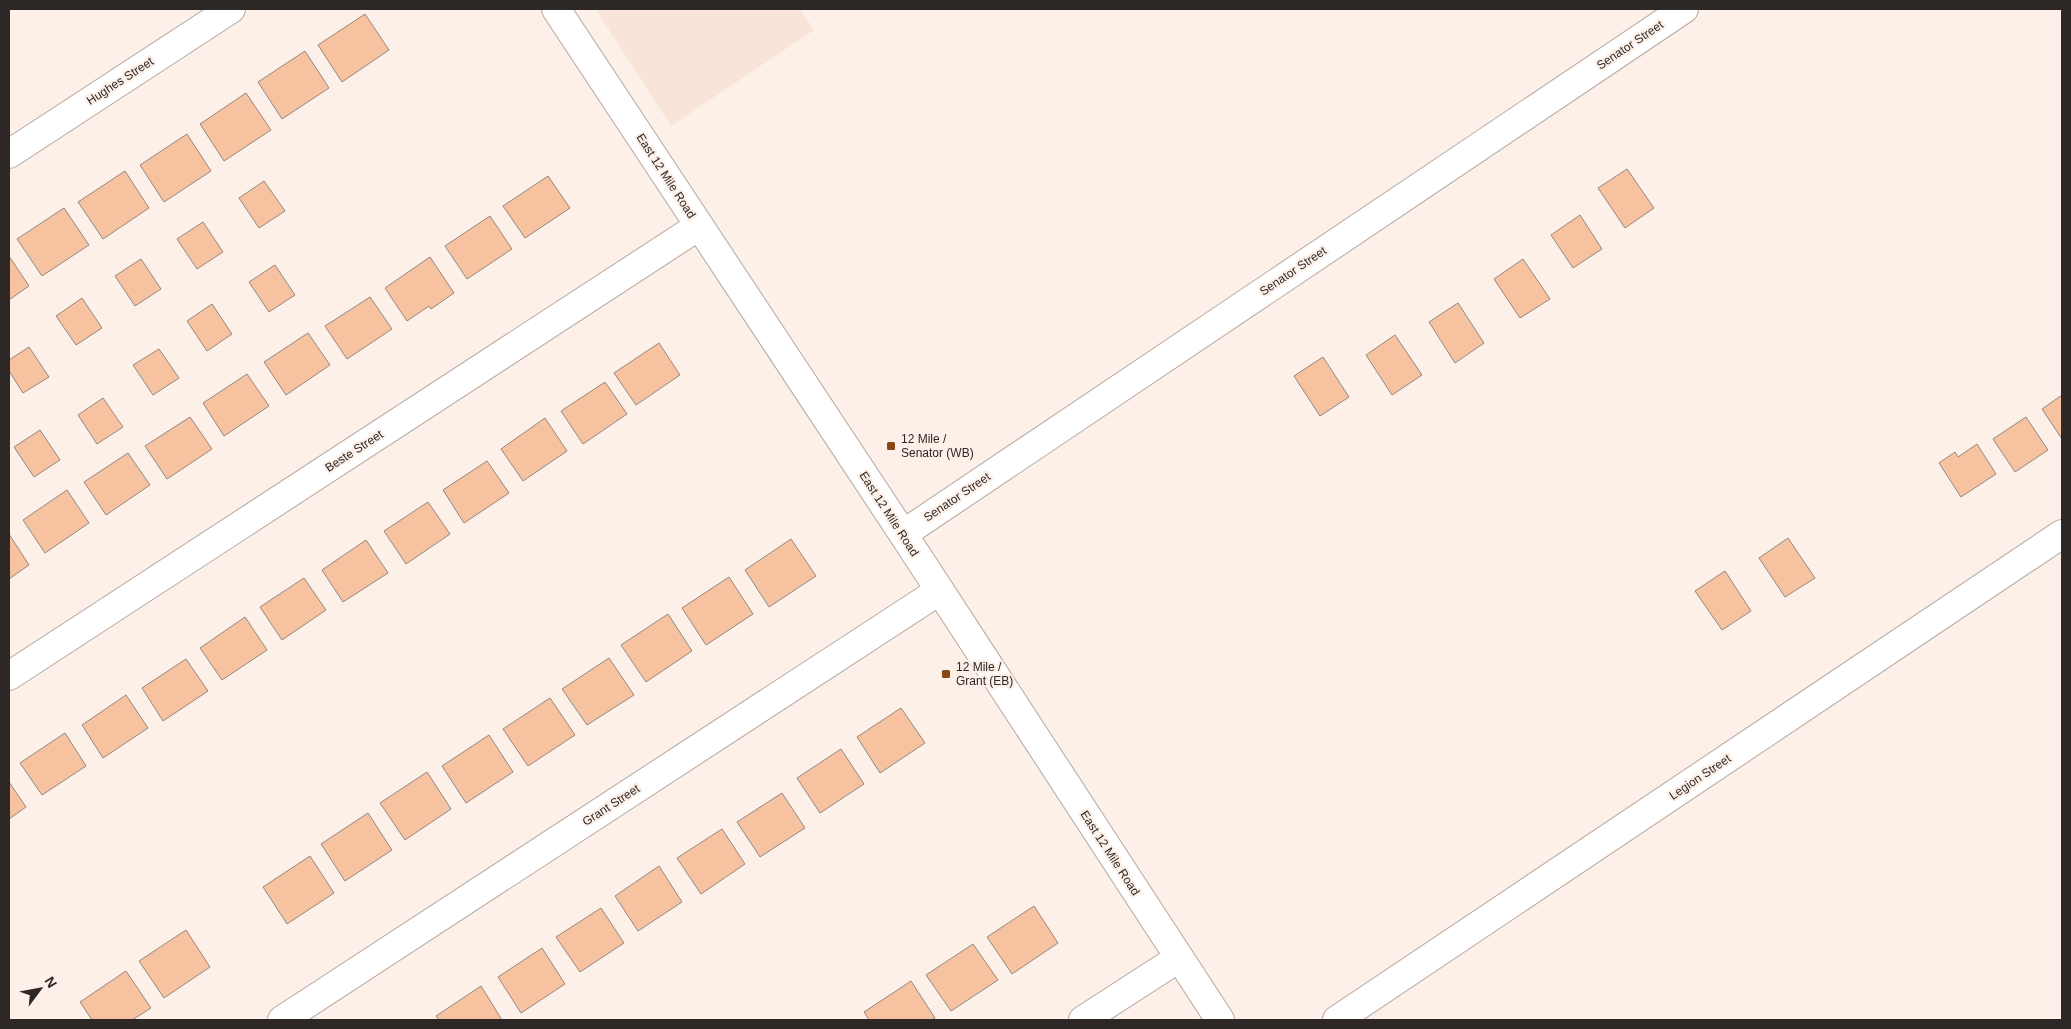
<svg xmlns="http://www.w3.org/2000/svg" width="2071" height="1029" font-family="Arial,sans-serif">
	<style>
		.built { fill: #f8e4d8 }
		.building { fill: #f7c2a0; stroke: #938881 }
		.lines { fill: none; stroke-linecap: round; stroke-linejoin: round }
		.minor-casing { stroke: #b4a8a0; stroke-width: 30 }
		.secondary-casing { stroke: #b4a8a0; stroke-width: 30 }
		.minor { stroke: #fff; stroke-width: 28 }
		.secondary { stroke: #fff; stroke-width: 28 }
		.poi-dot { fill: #894713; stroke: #fcf0e8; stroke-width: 2 }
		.labels { text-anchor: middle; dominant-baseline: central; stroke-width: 4.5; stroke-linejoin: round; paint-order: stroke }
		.street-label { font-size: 12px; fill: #2d2825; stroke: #fcf0e8 }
		.poi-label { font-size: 12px; fill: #2d2825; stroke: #fcf0e8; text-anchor: start }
	</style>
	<rect width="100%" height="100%" fill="#fcf0e8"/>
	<!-- built -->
	<path class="built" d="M597,9h203l14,21 -143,96 -69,-107z"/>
	<!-- building -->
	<path class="building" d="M365,14l24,36 -47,32 -24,-37z
		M305,51l24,37 -47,31 -24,-37z
		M246,93l25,37 -47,31 -24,-37z
		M187,134l24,37 -47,31 -24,-37z
		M1627,169l27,39 -29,20 -27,-40z
		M125,171l24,37 -46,31 -25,-37z
		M548,176l22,32 -45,30 -22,-32z
		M264,181l21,30 -26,17 -20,-30z
		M64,208l25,37 -47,31 -25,-37z
		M1580,215l22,34 -29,19 -22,-33z
		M490,216l22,33 -45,30 -22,-33z
		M203,222l20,30 -26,17 -20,-30z
		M9,256l20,30 -20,14z
		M430,257l24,36 -23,16 -2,-3 -22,15 -22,-33z
		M141,259l20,30 -26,17 -20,-30z
		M1523,259l27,40 -30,19 -26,-39z
		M275,265l20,30 -26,17 -20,-30z
		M370,297l22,32 -45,30 -22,-33z
		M82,298l20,30 -26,17 -20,-29z
		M1458,303l26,40 -29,20 -26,-41z
		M212,304l20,30 -25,17 -20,-30z
		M308,333l22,32 -44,30 -22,-33z
		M1395,335l27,40 -30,20 -26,-40z
		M659,343l21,32 -44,30 -22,-32z
		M29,347l20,30 -26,16 -14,-22v-11z
		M159,349l20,29 -26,17 -20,-30z
		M1323,357l26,40 -29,19 -26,-40z
		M247,374l22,32 -45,30 -21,-33z
		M605,382l22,32 -44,30 -22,-33z
		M2062,395v44l-20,-30z
		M103,398l20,29 -26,17 -19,-29z
		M190,417l22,32 -45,30 -22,-33z
		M2026,417l22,33 -33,22 -22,-33z
		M545,418l22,33 -44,30 -22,-32z
		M40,430l20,30 -26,17 -20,-30z
		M1977,444l19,30 -35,23 -22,-34 16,-11 3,5z
		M128,453l22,32 -44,30 -22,-33z
		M487,461l22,32 -45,30 -21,-33z
		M67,490l22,33 -44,30 -22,-33z
		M428,502l22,32 -44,30 -22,-33z
		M9,534l20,31 -20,14z
		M1788,538l27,40 -30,19 -26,-39z
		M791,539l25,37 -47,31 -24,-37z
		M366,540l22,33 -45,29 -21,-32z
		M1725,571l26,40 -29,19 -27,-39z
		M729,577l24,37 -47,31 -24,-37z
		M304,578l22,32 -44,30 -22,-33z
		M668,614l24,37 -46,31 -25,-37z
		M245,617l22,33 -45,30 -22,-32z
		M609,658l25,37 -47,30 -25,-36z
		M186,659l22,32 -45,30 -21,-33z
		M126,695l22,33 -45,30 -21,-33z
		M550,698l25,37 -47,31 -25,-37z
		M901,708l24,35 -45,30 -23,-36z
		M65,733l21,33 -44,29 -22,-32z
		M489,735l24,37 -47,31 -24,-37z
		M841,749l23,35 -44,29 -23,-35z
		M427,772l24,37 -46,31 -25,-37z
		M9,782l17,25 -17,12z
		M782,793l23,35 -45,29 -23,-35z
		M368,813l24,37 -47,31 -24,-37z
		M722,829l23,35 -44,30 -24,-36z
		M310,856l24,37 -47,31 -24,-37z
		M659,866l23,36 -44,29 -23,-35z
		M1034,906l24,37 -46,31 -25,-37z
		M601,908l23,35 -44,29 -24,-35z
		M186,930l24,37 -46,31 -25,-37z
		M973,944l25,36 -47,31 -25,-36z
		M542,948l23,36 -44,29 -23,-36z
		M126,971l25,37 -19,12h-40l-12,-18z
		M911,981l24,37 -4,2h-62l-5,-8z
		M481,986l21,34h-63l-3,-4z"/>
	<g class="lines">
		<!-- minor casing -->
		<g class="minor-casing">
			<path id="minor" d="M9,154l222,-145
				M903,534l781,-525
				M9,676l690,-450
				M282,1020l657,-429
				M1083,1020l96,-62
				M1337,1020l725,-486"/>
		</g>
		<!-- secondary casing -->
		<g class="secondary-casing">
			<path id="secondary" d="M556,9l347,525 317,486"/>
		</g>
		<!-- minor -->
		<use href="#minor" class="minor"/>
		<!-- secondary -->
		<use href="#secondary" class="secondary"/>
	</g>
	<!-- markers -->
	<g class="poi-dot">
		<rect x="886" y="441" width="10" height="10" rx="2.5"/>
		<rect x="941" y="669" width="10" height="10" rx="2.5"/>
	</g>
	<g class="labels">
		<!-- street labels -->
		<g class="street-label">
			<text transform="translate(1630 45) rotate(-34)">Senator Street</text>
			<text transform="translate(120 81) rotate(-33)">Hughes Street</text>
			<text transform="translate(666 176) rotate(57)">East 12 Mile Road</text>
			<text transform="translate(1293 271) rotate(-34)">Senator Street</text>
			<text transform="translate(354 451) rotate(-33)">Beste Street</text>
			<text transform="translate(957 497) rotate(-34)">Senator Street</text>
			<text transform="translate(889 514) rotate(57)">East 12 Mile Road</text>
			<text transform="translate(1700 777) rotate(-34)">Legion Street</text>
			<text transform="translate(611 805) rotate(-33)">Grant Street</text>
			<text transform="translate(1110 853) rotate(57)">East 12 Mile Road</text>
		</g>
		<!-- poi labels -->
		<g class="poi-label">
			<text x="901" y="439">12 Mile /<tspan x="901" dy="14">Senator (WB)</tspan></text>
			<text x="956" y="667">12 Mile /<tspan x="956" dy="14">Grant (EB)</tspan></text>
		</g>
	</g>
	<!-- border -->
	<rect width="2071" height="1029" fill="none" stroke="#2d2825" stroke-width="20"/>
	<!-- north arrow -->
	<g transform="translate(40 989) rotate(58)" stroke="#fcf0e8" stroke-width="4" paint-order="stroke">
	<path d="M0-4L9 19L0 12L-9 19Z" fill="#2d2825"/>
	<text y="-8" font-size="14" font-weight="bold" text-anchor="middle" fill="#2d2825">N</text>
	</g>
</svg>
